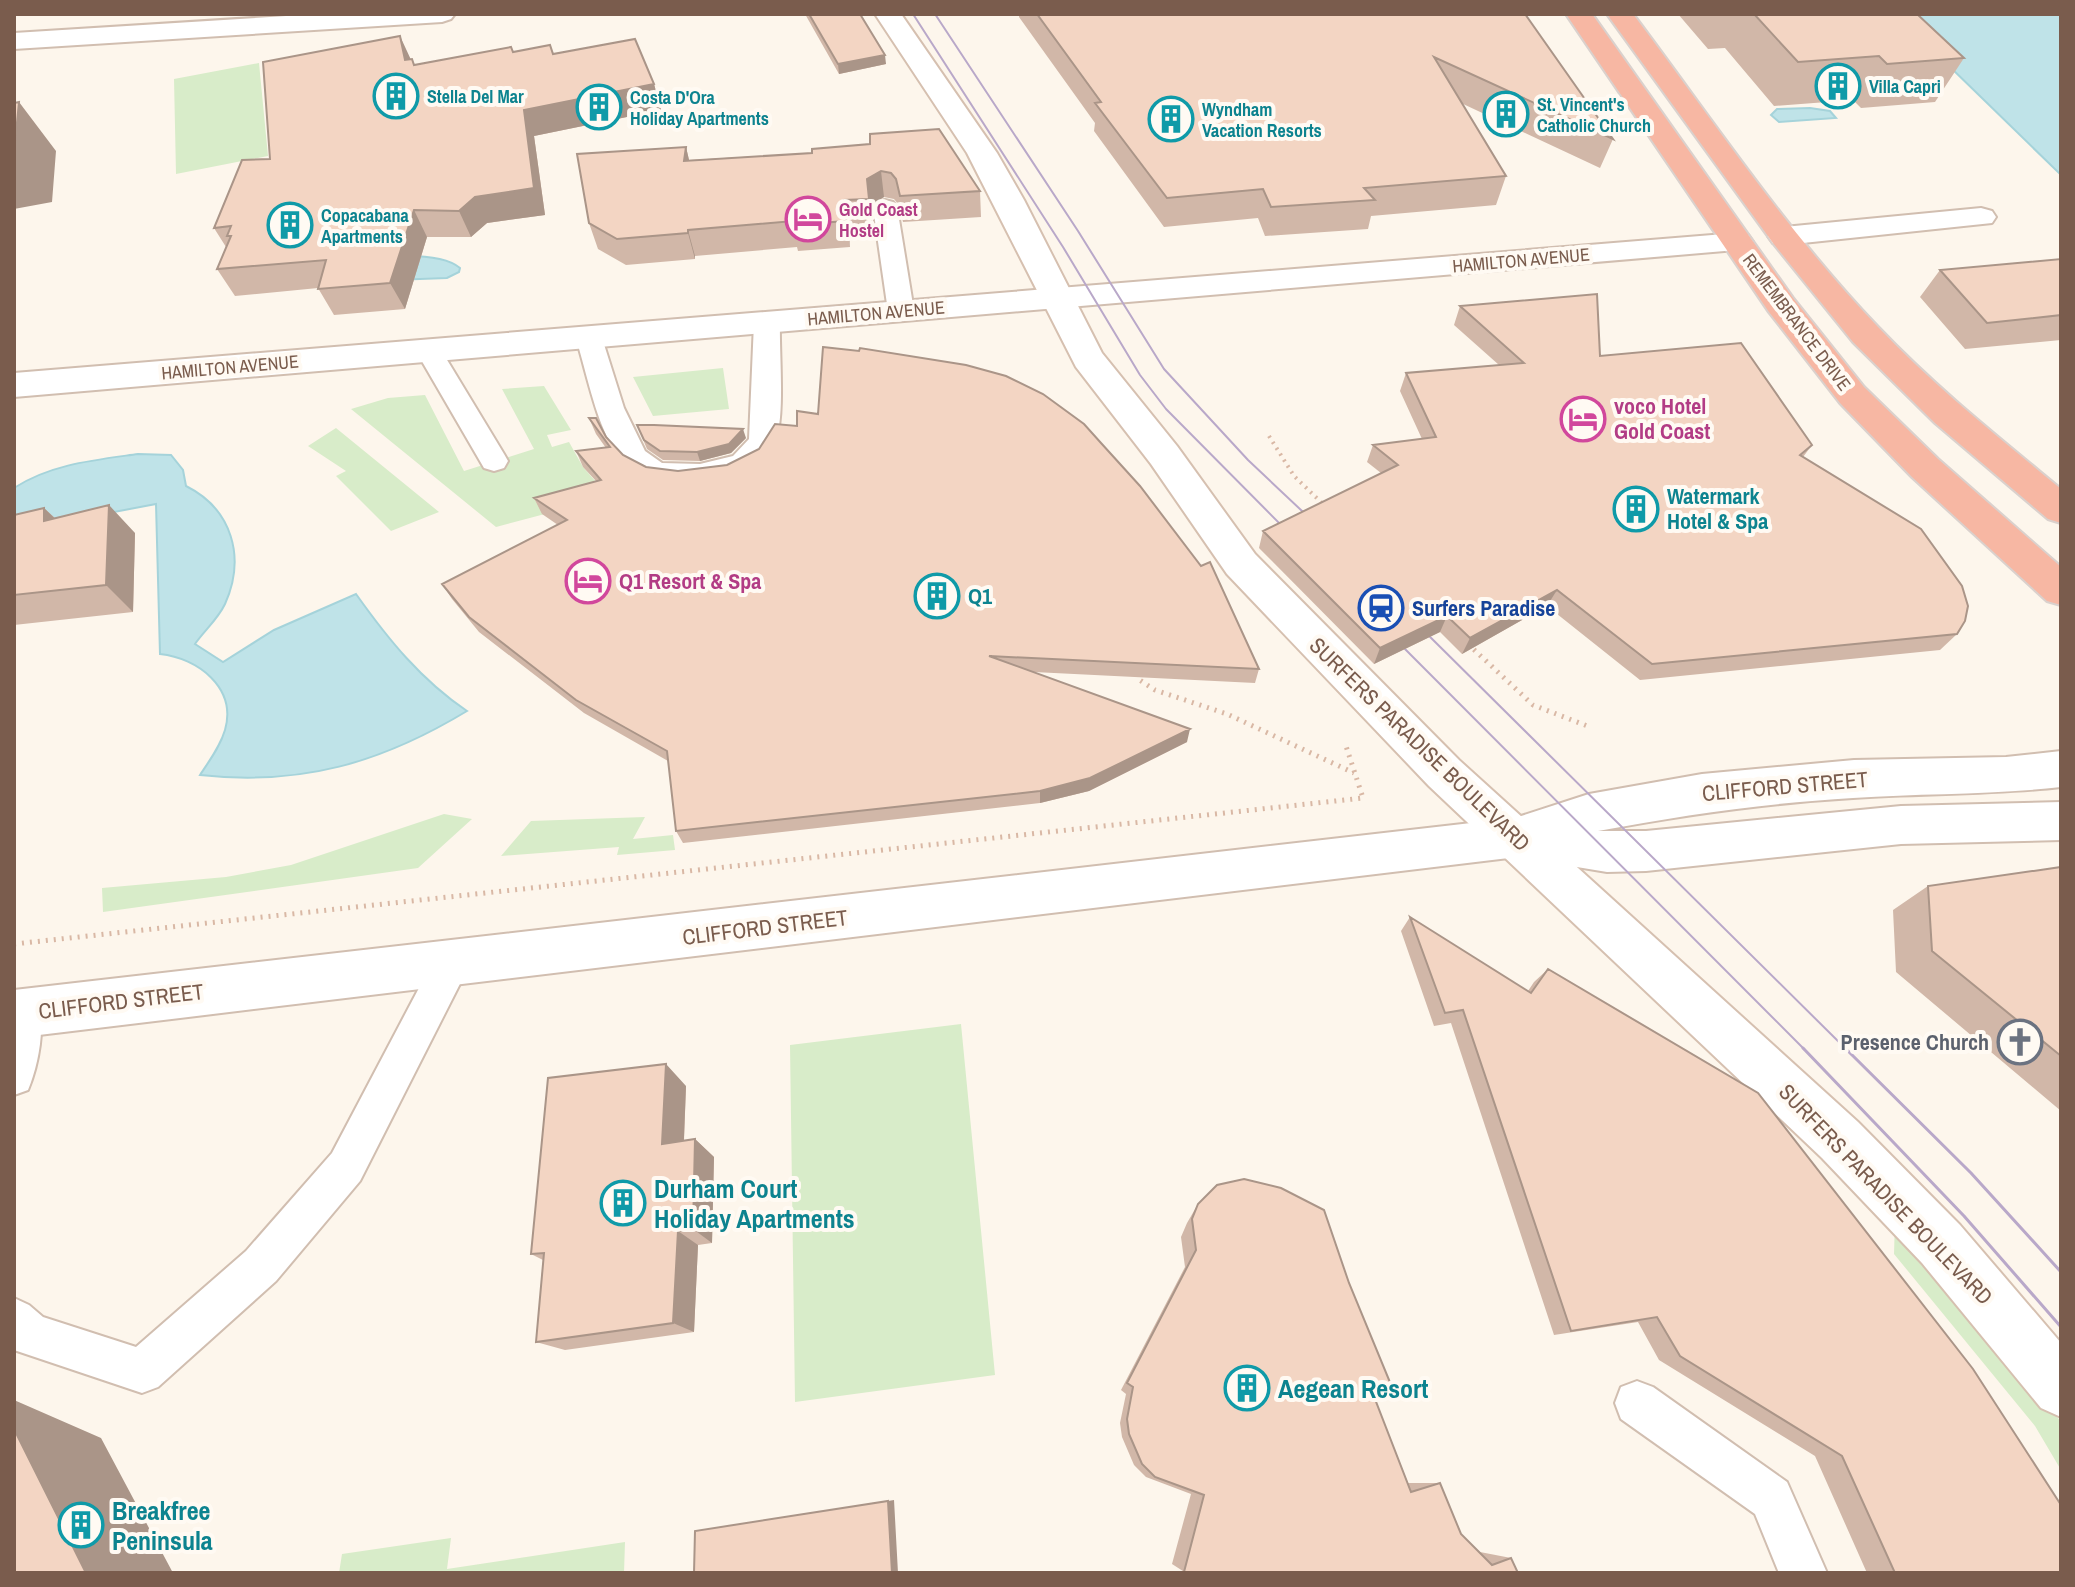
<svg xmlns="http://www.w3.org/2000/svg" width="2075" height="1587" font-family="'Archivo Narrow',sans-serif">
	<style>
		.green { fill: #d8ecc9 }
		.water { fill: #bfe3e8; stroke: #a5d3da; stroke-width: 2 }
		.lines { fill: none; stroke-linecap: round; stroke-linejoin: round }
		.lane-casing { stroke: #d1beb0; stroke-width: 4 }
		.street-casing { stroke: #d1beb0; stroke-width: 4 }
		.secondary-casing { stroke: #d6c0b0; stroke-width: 4 }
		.highway-casing { stroke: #dad1cd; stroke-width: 4 }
		.path-far1 { stroke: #d9b8a5; stroke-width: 4; stroke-dasharray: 2 5; stroke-linecap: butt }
		.path { stroke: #d9b8a5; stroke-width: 5; stroke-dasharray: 2 6; stroke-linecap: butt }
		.lane { fill: #fff; fill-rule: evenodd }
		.street { fill: #fff; fill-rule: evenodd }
		.secondary { fill: #fff; fill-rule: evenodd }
		.highway { fill: #f7b7a3; fill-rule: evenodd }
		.tram-far1 { stroke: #b9a8c9; stroke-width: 2 }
		.tram { stroke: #b9a8c9; stroke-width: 3 }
		.wall { fill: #d1b7a8 }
		.shaded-wall { fill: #aa9588 }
		.building { fill: #f3d5c3; stroke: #aa9588; stroke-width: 2 }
		.labels { text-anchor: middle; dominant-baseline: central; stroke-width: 8; stroke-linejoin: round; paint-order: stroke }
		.far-culture-label { font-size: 18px; font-weight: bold; fill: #0d838f; stroke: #fffaf3; text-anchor: start }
		.far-hotel-label { font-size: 18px; font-weight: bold; fill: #b23c85; stroke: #fffaf3; text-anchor: start }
		.far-street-label { font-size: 18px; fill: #7a5c4d; stroke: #fffaf3 }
		.hotel-label { font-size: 22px; font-weight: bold; fill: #b23c85; stroke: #fffaf3; text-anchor: start }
		.culture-label { font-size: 22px; font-weight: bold; fill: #0d838f; stroke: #fffaf3; text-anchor: start }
		.transit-label { font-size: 22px; font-weight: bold; fill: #164399; stroke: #fffaf3; text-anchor: start }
		.street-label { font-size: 22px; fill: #7a5c4d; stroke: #fffaf3 }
		.worship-label { font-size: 22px; font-weight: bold; fill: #5b616d; stroke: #fffaf3; text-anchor: end }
		.near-culture-label { font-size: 26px; font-weight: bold; fill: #0d838f; stroke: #fffaf3; text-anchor: start }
	</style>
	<rect width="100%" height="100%" fill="#fdf6ec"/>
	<!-- green -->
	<path class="green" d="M259,63l9,93 -92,18 -2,-95z
		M723,368l6,41 -76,7 -20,-39z
		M544,386l27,44 -24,5 5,12 17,-5 14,25 26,30 -113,30 -145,-118 37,-11 37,-3 39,76 70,-22 -32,-60z
		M336,428l103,84 -48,19 -55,-55 10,-5 -38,-25z
		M444,814l28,5 -54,49 -315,44 -1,-24 124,-11 65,-12z
		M645,817l-12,22 40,-4 2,15 -58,5 2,-8 -118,9 30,-35z
		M961,1024l34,351 -200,27 -5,-357z
		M1895,1220l109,129 57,73v48l-26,-44 -141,-172z
		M451,1538l-4,31 178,-27 -1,31h-285l3,-19z"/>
	<!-- water -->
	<path class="water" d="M1902,14h159v161l-114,-111z
		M1810,108l20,3 6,7 -57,4 -8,-7 6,-6z
		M407,256c17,0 40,1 53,12l-1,4 -12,6 -53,2z
		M138,454l33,1 12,15 3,16c46,23 60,71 39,118 -7,15 -21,27 -30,40l28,18 51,-32 82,-36c32,45 65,86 111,117 -86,52 -166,75 -267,64 9,-14 20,-28 25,-45 12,-42 -27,-72 -65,-76l-4,-150 -142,27v-43c37,-24 81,-28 124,-34z"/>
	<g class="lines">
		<!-- lane casing -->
		<g class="lane-casing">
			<path id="lane" d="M885,200l8,2 4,5 17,104 -4,6h-18l-4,-6 -15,-104 4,-5z
				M767,315l9,2 4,6c-1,29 5,91 -4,116 -9,26 -29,36 -55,41 -115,23 -119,-54 -145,-142l4,-6 9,-2 9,2 4,6 22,70 21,43 17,12 38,1 33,-8 16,-17 5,-116 4,-6z
				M429,342l9,3 66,109 4,7 -4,7 -10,3 -10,-3 -68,-117 4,-6z
				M451,947l13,5 6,12 -110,217 -84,100 -118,106 -16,6 -128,-43v-52l15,7 14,12 93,30 110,-96 86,-98 106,-201z
				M23,995l13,5c11,24 2,66 -8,90l-14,5v-97z
				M1637,1381l16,6 134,95 40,91h-48l-24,-59 -134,-95 -6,-16 6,-16z"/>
		</g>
		<!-- street casing -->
		<g class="street-casing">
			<path id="street" d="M318,14h137l-4,5 -9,3 -428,27v-16z
				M1981,208l11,3 4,6 -4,6 -208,22 -11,-2 -5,-7 5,-7 11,-2z
				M1737,233l11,2 5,7 -5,7 -1734,148v-24z
				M2061,751v36c-69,8 -138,6 -208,11 -86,5 -170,17 -255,33h48l255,-25 160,-4v38l-160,4 -255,27 -39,1 -90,-15 -1503,181v-48l1501,-172 74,-24 113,-20 152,-14 152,-3z"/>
		</g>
		<!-- secondary casing -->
		<g class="secondary-casing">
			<path id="secondary" d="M875,14h26l96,139 27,47 78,153 75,93 78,108 204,206 399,362 102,103 101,118v74l-20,-9 -119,-145 -100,-105 -393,-372 -202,-212 -76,-110 -75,-97 -109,-214z"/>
		</g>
		<!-- highway casing -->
		<g class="highway-casing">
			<path id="highway" d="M1566,14h26l201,284 71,89 74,72 123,108v38l-14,-4 -135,-124 -72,-74 -71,-91z
				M1607,14h26c79,105 154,218 245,313 56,59 120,110 183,162v34l-13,-4 -113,-96 -82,-81 -80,-99z"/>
		</g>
		<!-- path-far1 -->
		<path class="path-far1" d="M1269,436l25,40 32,31"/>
		<!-- path -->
		<path class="path" d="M1468,644l65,61 57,22
			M1138,674v5l17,11 72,24 127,59
			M14,944l1349,-146 -17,-52"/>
		<!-- lane -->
		<use href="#lane" class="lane"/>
		<!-- street -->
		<use href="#street" class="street"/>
		<!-- secondary -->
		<use href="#secondary" class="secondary"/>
		<!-- highway -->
		<use href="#highway" class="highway"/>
		<!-- tram-far1 -->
		<path class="tram-far1" d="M913,14l150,233 77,128 26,34 129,130
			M935,14l143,217 86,138 84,91 71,67
			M1416,623l431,427
			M1391,635l414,415"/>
		<!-- tram -->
		<path class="tram" d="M1803,1048l161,168 97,111
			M1845,1048l126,125 90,99"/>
	</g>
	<!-- wall -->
	<path class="wall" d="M805,14h55l26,50 -47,10z
		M1019,14h506l88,125 -13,29 -139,-65 45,73 -10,29 -125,11 -3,13 -103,7 -7,-18 -94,9 -70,-96 1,-8 -76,-106z
		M1678,14h239l47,44 -29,44 -74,6 -8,-8 -79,6 -49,-58 -17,1z
		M513,52l40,2 101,30 7,26 -127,26 11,79 -58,8 -16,14h-44l-22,72 -71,6 -16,-27 -83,8 -18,-27 9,-22 -12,-19 56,-69 140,-100 5,6z
		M686,147l3,13 123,-7 168,38 1,26 -78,5 -4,-17 -5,-6 -10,-2 -13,8 1,20 -24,1 2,21 -52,4 -1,-4 -102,9v3l-69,6 -28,-16 -9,-26z
		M2061,259v81l-96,9 -45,-52 20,-27z
		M1460,306l140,50 212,89 -9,12 154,177 -17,16 -300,30 -93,-74 -85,48 -22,-22 -66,32 -115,-116 4,-17 118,-58 -14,-11 6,-17 49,-6 -22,-48 6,-18 93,-8 -45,-40z
		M589,418l34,37 23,12 613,202 -4,14 -221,-11 153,70 -98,49 -49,12 -357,40 -7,-12 -8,-70 -84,-48 -105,-81 -27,-33 -10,-15 116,-59 -16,-11 -8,-16 62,-17 -13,-14 -7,-16 30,-3 -10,-14z
		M637,425l109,13 -15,15 -31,8 -37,-1 -16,-11z
		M44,508l11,10 80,15 -2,79 -119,13v-110z
		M2061,867v244l-165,-139 -3,-62 35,-24z
		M1410,917l118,74 6,-9 14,-13 513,604h-194l-52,-117 -156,-96 -21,-38 -84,13 -103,-312 -17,3 -33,-95z
		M686,1086l-2,55 11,-2 19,18 -2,86 -14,2 -4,87 -129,18 -29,-8 7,-82 -12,-6z
		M1198,1204l177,195 33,84h32l21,51 19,18 31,6 7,15h-332l-14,-9 19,-70 -45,-17 -12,-12 -12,-28 -2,-14 6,-29 -5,-4 64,-123 -4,-30 6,-14z"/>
	<!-- shaded-wall -->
	<path class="shaded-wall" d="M400,36l12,26 -7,-2z
		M885,55l1,9 -47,10 -1,-10z
		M654,84l7,26 -127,26 11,79 -58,8 -16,14 -12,-26 65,-101z
		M19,102l37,49 -4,51 -38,7v-104z
		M686,147l6,26 -8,-12z
		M881,171l3,26 -13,8 1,20 -5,-46z
		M844,200l4,26 2,21 -4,-26z
		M414,210l13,27 -22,72 -15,-26z
		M688,230l7,26v3l-7,-26z
		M743,429l3,9 -15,15 -31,8 -3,-9z
		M109,505l26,28 -2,79 -27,-27z
		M44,508l28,27 -28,-14z
		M1557,590l-10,16 -85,48 8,-16z
		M1447,616l-7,16 -66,32 6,-16z
		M1190,729l-3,13 -98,49 -49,12v-12z
		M666,1064l20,22 -3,76 -21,-18z
		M695,1139l19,18 -2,86 -19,-14z
		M678,1231l20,14 -4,87 -21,-9z
		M14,1400l87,38 72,135h-87l-72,-140z
		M894,1500l4,73h-6l-4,-72z"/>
	<!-- building -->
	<path class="building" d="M809,14h51l25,41 -47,9z
		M1037,14h488l88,125 -179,-82 72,119 -142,12 11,12 -104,7 -8,-18 -96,9 -72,-95 6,-1z
		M1754,14h163l47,44 -77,6 -8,-8 -81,6z
		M400,36l5,24 7,-1 2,6 97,-18 2,5 37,-7 3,9 82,-15 19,45 -130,26 10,78 -59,9 -16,14 -45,-1 -24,73 -72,6 8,-29 -109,9 14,-33h-4l4,-10 -17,2 28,-68 28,-1 -7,-97z
		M19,102l-5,51v-50z
		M939,129l41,62 -80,5 -4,-17 -5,-6 -10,-2 -14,8 2,20 -25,1 2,21 -53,4v-4l-105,9v3l-71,6 -28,-16 -12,-69 109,-7 -2,14 128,-8v-4l58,-5v-10z
		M2061,259v56l-74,8 -47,-53z
		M1597,294l3,62 141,-13 71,102 -12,10 121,74 41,57 6,20 -3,15 -8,13 -305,30 -95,-74 -87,48 -23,-22 -67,32 -117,-117 135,-66 -25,-20 63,-8 -30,-64 118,-10 -64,-57z
		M823,347l36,4 1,-3 106,17 40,11 37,18 41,30 17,19 39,43 61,80 9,-4 49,107 -270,-13 201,73 -100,49 -50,13 -364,40 -9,-80 -91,-51 -107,-83 -27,-33 125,-64 -33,-22 67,-18 -25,-29 34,-4 -21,-29h7l10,19 17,18 23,12 32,4 49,-6 32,-16 16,-25 22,2v-15l21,3z
		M637,425h17l89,4 -14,15 -32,8 -37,-1 -16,-11z
		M109,505l-3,80 -92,10v-80l30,-7v13z
		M2061,867v189l-129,-105 -4,-65z
		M1410,917l121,76 17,-24 210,124 215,276 88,136v68h-166l-53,-117 -162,-100 -23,-39 -86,14 -108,-321 -18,3z
		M666,1064l-4,80 33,-5 -2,90 -15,2 -5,92 -137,19 8,-89 -13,1 17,-176z
		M1244,1179l37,9 43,22 25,73 45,109 -19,7 36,93 29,-9 21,51 31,31 19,-7 7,15h-332l-2,-1 20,-77 -49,-18 -13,-13 -13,-30 -2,-15 6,-32 -6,-4 69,-133 -4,-31 6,-15 19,-19z
		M14,1433l3,2 69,138h-72z
		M888,1501l4,72h-198l1,-42z"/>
	<!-- icons -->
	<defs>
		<g id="building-ring" transform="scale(2.3)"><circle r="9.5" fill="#fffaf3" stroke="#0f9aa8" stroke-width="1.5"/><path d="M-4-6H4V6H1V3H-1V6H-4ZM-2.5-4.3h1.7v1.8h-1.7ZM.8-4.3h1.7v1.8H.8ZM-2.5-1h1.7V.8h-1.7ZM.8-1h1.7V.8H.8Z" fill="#0f9aa8"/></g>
		<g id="hotel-ring" transform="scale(2.3)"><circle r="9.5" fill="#fffaf3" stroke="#d1479c" stroke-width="1.5"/><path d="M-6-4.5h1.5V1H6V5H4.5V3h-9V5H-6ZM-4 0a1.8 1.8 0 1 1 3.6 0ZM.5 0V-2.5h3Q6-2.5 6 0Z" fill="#d1479c"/></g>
		<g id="station-ring" transform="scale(2.3)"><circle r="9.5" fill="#fffaf3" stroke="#1a4fb4" stroke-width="1.5"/><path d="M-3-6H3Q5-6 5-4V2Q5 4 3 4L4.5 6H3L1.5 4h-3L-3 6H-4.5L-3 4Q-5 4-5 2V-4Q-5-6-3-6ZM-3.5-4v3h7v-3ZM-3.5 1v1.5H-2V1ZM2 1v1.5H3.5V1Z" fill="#1a4fb4"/></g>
		<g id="church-ring" transform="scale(2.3)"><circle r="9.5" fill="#fffaf3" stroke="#6b7280" stroke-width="1.5"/><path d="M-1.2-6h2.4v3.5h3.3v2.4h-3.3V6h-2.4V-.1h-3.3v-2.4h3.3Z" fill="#6b7280"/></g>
	</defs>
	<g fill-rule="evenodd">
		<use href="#building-ring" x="1838" y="86"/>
		<use href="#building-ring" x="396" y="96"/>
		<use href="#building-ring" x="599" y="107"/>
		<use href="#building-ring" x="1506" y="114"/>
		<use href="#building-ring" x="1171" y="119"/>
		<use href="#hotel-ring" x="808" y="219"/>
		<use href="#building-ring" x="290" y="225"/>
		<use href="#hotel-ring" x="1583" y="419"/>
		<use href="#building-ring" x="1636" y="509"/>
		<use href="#hotel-ring" x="588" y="581"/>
		<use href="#building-ring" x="937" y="596"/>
		<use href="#station-ring" x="1381" y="608"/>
		<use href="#church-ring" x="2020" y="1042"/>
		<use href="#building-ring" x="623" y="1203"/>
		<use href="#building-ring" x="1247" y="1388"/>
		<use href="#building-ring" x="81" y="1525"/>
	</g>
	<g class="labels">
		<!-- far-culture labels -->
		<g class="far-culture-label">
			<text x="1869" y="86">Villa Capri</text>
			<text x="427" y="96">Stella Del Mar</text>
			<text x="630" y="97">Costa D'Ora<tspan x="630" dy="21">Holiday Apartments</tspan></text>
			<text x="1537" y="104">St. Vincent's<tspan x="1537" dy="21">Catholic Church</tspan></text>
			<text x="1202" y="109">Wyndham<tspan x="1202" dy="21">Vacation Resorts</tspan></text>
			<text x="321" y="215">Copacabana<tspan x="321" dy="21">Apartments</tspan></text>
		</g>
		<!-- far-hotel labels -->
		<g class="far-hotel-label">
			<text x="839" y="209">Gold Coast<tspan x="839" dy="21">Hostel</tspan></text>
		</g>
		<!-- far-street labels -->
		<g class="far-street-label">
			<text transform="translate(1521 260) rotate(-5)">HAMILTON AVENUE</text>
			<text transform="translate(876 313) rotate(-5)">HAMILTON AVENUE</text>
			<text transform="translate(1797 322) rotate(53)">REMEMBRANCE DRIVE</text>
			<text transform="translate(230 367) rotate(-5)">HAMILTON AVENUE</text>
		</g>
		<!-- hotel labels -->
		<g class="hotel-label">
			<text x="1614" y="406">voco Hotel<tspan x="1614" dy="25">Gold Coast</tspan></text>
			<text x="619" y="581">Q1 Resort &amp; Spa</text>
		</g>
		<!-- culture labels -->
		<g class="culture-label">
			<text x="1667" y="496">Watermark<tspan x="1667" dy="25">Hotel &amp; Spa</tspan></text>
			<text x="968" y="596">Q1</text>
		</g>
		<!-- transit labels -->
		<g class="transit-label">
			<text x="1412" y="608">Surfers Paradise</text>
		</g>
		<!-- street labels -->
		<g class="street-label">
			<text transform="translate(1420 744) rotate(44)">SURFERS PARADISE BOULEVARD</text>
			<text transform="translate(1785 786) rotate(-5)">CLIFFORD STREET</text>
			<text transform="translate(765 927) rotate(-7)">CLIFFORD STREET</text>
			<text transform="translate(121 1001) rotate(-7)">CLIFFORD STREET</text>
			<text transform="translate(1886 1194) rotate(46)">SURFERS PARADISE BOULEVARD</text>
		</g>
		<!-- worship labels -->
		<g class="worship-label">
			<text x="1989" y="1042">Presence Church</text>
		</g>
		<!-- near-culture labels -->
		<g class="near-culture-label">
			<text x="654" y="1188">Durham Court<tspan x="654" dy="30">Holiday Apartments</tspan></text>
			<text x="1278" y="1388">Aegean Resort</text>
			<text x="112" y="1510">Breakfree<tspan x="112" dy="30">Peninsula</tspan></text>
		</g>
	</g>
	<!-- border -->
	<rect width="2075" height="1587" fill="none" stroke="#7a5c4d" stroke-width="32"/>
</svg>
